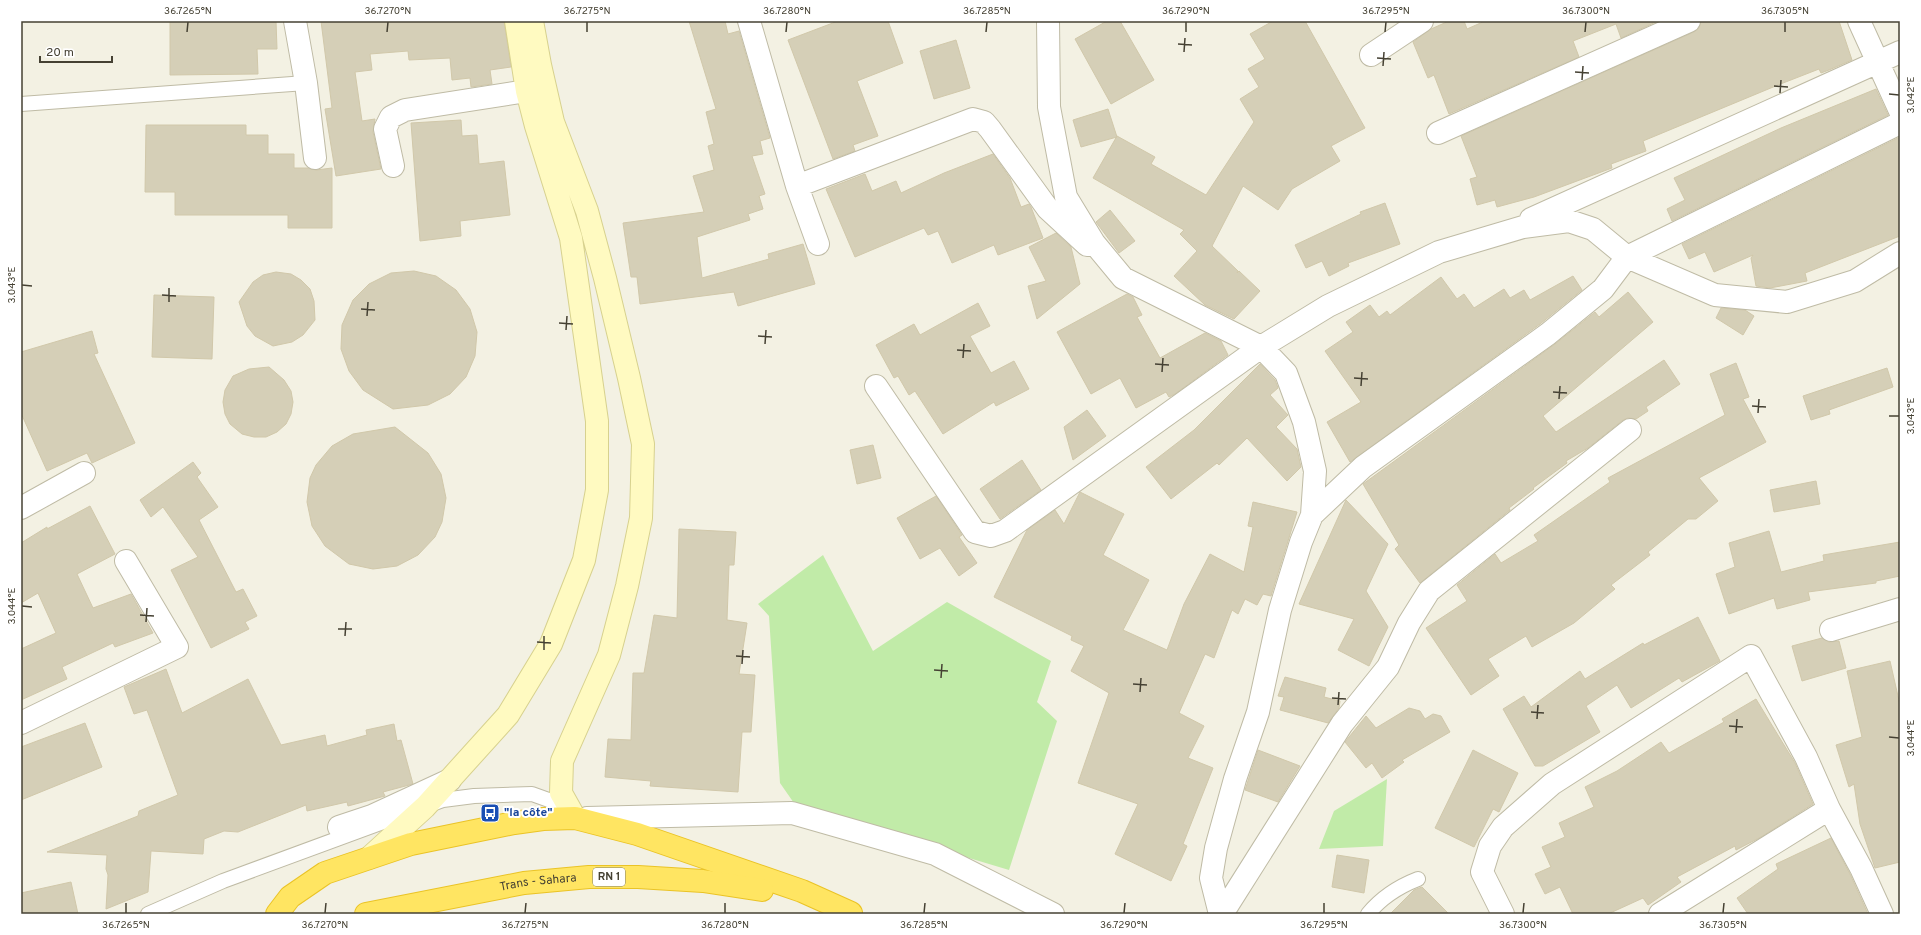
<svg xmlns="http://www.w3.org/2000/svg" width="1921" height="935" font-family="Overpass,sans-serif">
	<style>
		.green { fill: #c1eba8 }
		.building { fill: #d5cfb7; stroke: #d1c8aa }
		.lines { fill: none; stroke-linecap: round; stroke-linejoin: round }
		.lane-casing { stroke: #bfbba5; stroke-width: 16 }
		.street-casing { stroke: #bfbba5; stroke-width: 24 }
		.secondary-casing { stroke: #d7d18e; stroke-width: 24 }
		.highway-casing { stroke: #eac326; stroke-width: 24 }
		.lane { stroke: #fff; stroke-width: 14 }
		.street { stroke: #fff; stroke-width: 22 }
		.secondary { stroke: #fffac1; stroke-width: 22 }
		.highway { stroke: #ffe562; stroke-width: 22 }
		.ticks { fill: none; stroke: #454133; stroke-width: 1.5 }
		.labels { text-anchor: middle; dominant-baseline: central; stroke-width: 4; stroke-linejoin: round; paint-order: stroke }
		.shield { fill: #fff; stroke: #7d7a70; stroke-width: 1 }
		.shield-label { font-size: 11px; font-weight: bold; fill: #454133 }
		.transit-label { font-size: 12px; font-weight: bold; fill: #164399; stroke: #fff; text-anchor: start }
		.street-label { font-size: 12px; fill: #454133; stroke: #fff }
		.neatline { fill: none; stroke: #454133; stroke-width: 1.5 }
		.ticks-label { font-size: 10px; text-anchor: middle; fill: #454133 }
	</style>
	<rect width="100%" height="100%" fill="#f3f1e3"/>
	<!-- green -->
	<path class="green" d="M823,555l50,96 74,-49 104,59 -14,41 20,19 -48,149 -213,-64 -16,-23 -11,-167 -11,-12z
		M1387,779l-4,67 -64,3 15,-38z"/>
	<!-- building -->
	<path class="building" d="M170,21h106l1,28h-20l1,25 -88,1z
		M321,21h183l7,46 -21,3 2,14 -21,3 -1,-9 -18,2 -2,-22 -41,2 -1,-9 -38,3 2,16 -17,2 7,49 13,-2 -2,13 8,37 -45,7 -11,-67 7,-1z
		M689,21h36l3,13 11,-3 31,107 -10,3 3,13 -11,2 13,38 -6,2 4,13 -15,5 2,6 -53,17 5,41 67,-19 -1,-5 35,-10 12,40 -77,22 -4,-14 -94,12 -3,-27h-6l-8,-54 81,-11 -11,-36 21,-6 -6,-24 6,-2 -8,-32 10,-3z
		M838,21h50l15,42 -46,18 21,55 -25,9 2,6 -22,8 -45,-119z
		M1107,21h13l34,59 -43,24 -36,-65z
		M1273,21h32l60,107 -34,18 9,15 -48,28 -14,21 -35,-24 -31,60 26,25 -1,2 2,-2 21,20 -26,28 -29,-14 -31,-29 23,-25 -17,-17 4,-4 -91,-52 24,-42 38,21 -4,7 55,31 48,-73 -14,-23 19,-12 -11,-18 17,-10 -15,-25z
		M1449,21h15l3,8 18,-8h173l-37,17 -5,-14 -43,17 6,16 -130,57 -15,-39 -6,3 -15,-36 18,-13z
		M1701,21h138l13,39 -23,10 -8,3 -2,-4 -41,16 -135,56 3,10 -35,13 1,4 -78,29 -37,10 -2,-7 -18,5 -7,-26 7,-2 -16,-41 233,-104 5,-4z
		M956,40l14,48 -36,11 -14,-48z
		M1876,89l12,26 -216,106 -5,-12 18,-9 -11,-22 107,-50z
		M1108,109l9,28 -36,10 -8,-27z
		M461,120l1,16 15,-1 2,29 25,-3 6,54 -50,6 1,15 -41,5 -9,-118z
		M146,125h100v10h22v19h26v14h14l8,2 16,-2v60h-44v-13h-113v-23h-30z
		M1900,137v99l-95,37 2,8 -37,7 -14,-2 -5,-28 2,-3 -39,17 -9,-20 -16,7 -7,-15z
		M993,154l17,24 11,29 8,-3 2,3 12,31 -45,17 -4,-10 -42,18 -14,-32 -10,4 -4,-7 -69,29 -29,-68 39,-15 7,17 24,-10 5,12 43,-20z
		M1385,203l15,41 -52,19 1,3 -20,10 -7,-15 -16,7 -11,-23 66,-31 -1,-2z
		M1110,210l25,31 -16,12 -23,-31z
		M1056,233l15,14 9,37 -43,35 -9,-33 18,-5 -17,-34z
		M414,271l22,5 20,14 14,19 7,23 -2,24 -9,21 -16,17 -22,11 -35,4 -30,-19 -14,-19 -8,-22 1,-24 11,-25 16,-16 22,-11z
		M276,272l15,2 10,6 9,9 4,12 1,19 -12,15 -11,7 -19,4 -18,-10 -8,-10 -8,-24 14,-20 10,-7z
		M1573,276l9,14 -42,34 -190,138 -23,-40 34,-20 -36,-51 28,-19 -7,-10 24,-17 9,12 8,-6 3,4 51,-38 16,22 7,-5 10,14 30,-19 6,9 14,-8 6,10z
		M1628,292l25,30 -110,94 13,16 108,-72 16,24 -34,23 2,4 -12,8 -8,-1 -5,2 -35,28 -22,13 1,2 -34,25 1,1 -25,19 1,2 -90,73 -25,-34 4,-4 -36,-61 192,-140 40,-32 4,5z
		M1127,294l6,3 9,18 -5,2 23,41 45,-25 16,8 7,14 -53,39 -6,3 -3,-5 -30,16 -16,-30 -29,16 -34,-62z
		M154,295l60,2 -2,62 -60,-2z
		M978,303l12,23 -20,10 21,37 23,-12 15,28 -33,17 -2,-4 -51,32 -28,-43 -6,4 -11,-19 -4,2 -18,-33 38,-21 6,11z
		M1721,308l24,2 9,6 -11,19 -27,-17z
		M92,331l6,22 -4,1 41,89 -43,20 -5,-10 -40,18 -26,-58v-61z
		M1736,363l13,34 -6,2 23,43 -67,36 19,23 -22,18h-8l-40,33 2,3 -39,30 4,4 -41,34 -42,24 -6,-11 -38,23 11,17 -28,19 -45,-67 41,-27 -10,-16 38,-31 6,9 37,-22 -4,-6 76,-53 -2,-4 117,-63 -15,-41z
		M1260,364l15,16 3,8 -8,7 18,20 -12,12 21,22 4,18 -14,14 -40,-43 -28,27 -2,-2 -46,36 -25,-32 48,-37z
		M269,367l15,13 7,11 2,11 -2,12 -5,10 -9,8 -11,5h-12l-12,-3 -12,-10 -5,-10 -2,-12 2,-12 8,-14 16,-7z
		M1887,368l6,19 -64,23 1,4 -19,6 -8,-24z
		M1087,410l19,26 -33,24 -9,-33z
		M395,427l33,26 13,21 5,24 -4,24 -7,15 -17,18 -21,11 -24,3 -24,-5 -24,-18 -13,-20 -5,-24 3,-24 6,-13 16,-19 21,-12z
		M873,445l8,33 -24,6 -7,-34z
		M1022,460l19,30 -41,29 -20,-30z
		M193,462l8,11 -4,4 21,30 -19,13 37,72 7,-3 14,27 -12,6 4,7 -38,19 -40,-78 27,-13 -35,-50 -12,10 -11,-17z
		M1816,481l4,23 -46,8 -4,-22z
		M1080,492l44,22 -21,41 46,25 -26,50 44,20 17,-46 26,-50 34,18 9,-45 -5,-1 5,-24 44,10 -26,84 -8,-2 -6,11 -12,-6 -7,15 -6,-4 -18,48 -9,-4 -26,59 25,13 -16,32 25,10 -30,76 4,2 -16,35 -56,-27 23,-50 -60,-21 31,-90 -38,-22 13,-25 -13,-6 1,-4 -78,-39 33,-67 28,-20 9,14z
		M936,496l26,39 -3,2 18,26 -18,13 -19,-28 -20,11 -23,-41z
		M1346,500l42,44 -22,47 22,36 -19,39 -31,-16 16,-31 -55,-15z
		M90,506l25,48 -38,20 16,34 38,-14 22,39 -38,14 -2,-4 -51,24 5,12 -46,21v-51l35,-16 -18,-40 -17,10v-60l26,-16v2z
		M679,529l57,3 -2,33h-5l-2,55 20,3 -8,51 16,1 -4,57h-9l-4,60 -88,-6 1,-5 -46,-4 3,-38 23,1 2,-67h11l10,-58 23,3z
		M1769,531l12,41 43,-11 -1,-6 77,-13v34l-24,5v2l-68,9 2,8 -33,9 -3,-11 -45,16 -13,-40 19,-7 -6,-24z
		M1698,617l22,44 -38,21 -3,-4 -48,30 -14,-23 -31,21 14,26 -57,34h-8l-32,-57 21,-13 7,11 49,-36 5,8 58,-36 1,2z
		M1822,638l7,4 10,-1 7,27 -44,13 -10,-35z
		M1890,661l10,44v157l-25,6 -15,-44 -6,-40 -5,3 -13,-42 26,-8 -15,-66z
		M166,669l16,44 66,-34 33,66 44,-10 2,11 40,-11 -1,-5 28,-6 3,17 4,-1 12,44 -30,8 2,4 -37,10 -1,-4 -40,9 -1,-6 -68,27 -14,-1 -20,8 -1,15 -52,-3 -3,41 -42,17 2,-34 -2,-6 1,-14 -60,-3 91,-36 1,-5 39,-16 -31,-85 -13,4 -10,-27z
		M1285,677l41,11 -2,9 16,4 -1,7 -11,15 -48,-13 4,-13 -6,-1z
		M1756,699l39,64 18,41 -52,33 -25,13 -1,-4 -58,31 4,5 -33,23 -5,-7 -35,16h-35l-13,-27 -15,7 -10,-20 16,-7 -9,-20 23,-10 -6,-14 35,-16 -9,-20 32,-16 44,-29 8,11 55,-31 -2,-3z
		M1409,708l11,3 5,8 8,-5 8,2 9,16 -48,28 2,2 -22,16 -10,-15 -6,5 -21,-26 21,-26 10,12z
		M85,723l17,44 -81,33v-53z
		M1258,750l42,16 -22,36 -33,-12z
		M1473,750l45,23 -19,39 -6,-3 -19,38 -39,-19z
		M1831,838l19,36 18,40h-120l-11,-16 41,-29 -2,-5z
		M1337,855l32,5 -5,33 -32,-6z
		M71,882l7,32h-57v-21z
		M1422,887l27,27h-59l24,-24z"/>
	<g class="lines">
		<!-- lane casing -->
		<g class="lane-casing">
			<path id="lane" d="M21,104l285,-21
				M148,914l75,-33 220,-81 31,-4 58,-2 25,9 11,10
				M1368,914c13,-16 32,-28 50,-35"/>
		</g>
		<!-- street casing -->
		<g class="street-casing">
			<path id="street" d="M295,21l11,62 9,75
				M749,21l48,165 21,58
				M1048,21l1,86 17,90 28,46 29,35 138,69 25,26 18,49 11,49 -3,44 -11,27 -21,68 -22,102 -23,67 -19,69 -5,30 9,36
				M1859,21l41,90
				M1371,55l51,-34
				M1438,133l251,-112
				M393,166l-8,-37 6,-12 14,-7 122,-19
				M797,186l176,-67 11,3 6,7 58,80 39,36
				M1531,219l369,-167
				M876,386l99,146 16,4 14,-5 256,-184 67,-41 111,-54 84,-25 46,-6 24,8 34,28 88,38 72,7 68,-21 45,-28
				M21,508l63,-35
				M1312,515l51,-48 185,-133 55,-45 24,-32 273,-134
				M1831,630l69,-21
				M21,723l156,-76 -51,-86
				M587,818l205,-5 143,41 118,60
				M339,827l33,-11 78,-36
				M1222,914l120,-190 46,-57 21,-44 20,-32 201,-161
				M1503,914l-21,-42 8,-26 13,-19 49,-43 199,-128 55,101 23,52 32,59 21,46
				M1660,914l169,-105"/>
		</g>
		<!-- secondary casing -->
		<g class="secondary-casing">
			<path id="secondary" d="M532,21l8,44 13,57 34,89 18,67 24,100 14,66 -2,74 -14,68 -18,69 -47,106 -1,32 14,25
				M369,858l56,-51 83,-92 43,-71 33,-84 13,-70v-69l-26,-183 -35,-112 -9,-35 -11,-70"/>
		</g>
		<!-- highway casing -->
		<g class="highway-casing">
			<g id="highway">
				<path d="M277,914l13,-17 35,-24 86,-29 103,-21 29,-4 32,-1 62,16 165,57 49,22"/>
				<path id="s1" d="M366,914l158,-31 65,-6h49l65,4 59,9"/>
			</g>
		</g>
		<!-- lane -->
		<use href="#lane" class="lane"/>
		<!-- street -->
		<use href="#street" class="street"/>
		<!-- secondary -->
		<use href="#secondary" class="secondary"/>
		<!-- highway -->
		<use href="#highway" class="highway"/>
	</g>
	<!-- ticks -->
	<path class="ticks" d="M187,32l1,-10M387,32l1,-10M587,32v-10M786,32l1,-10M986,32l1,-10M1186,32v-10M1385,32l1,-10M1585,32l1,-10M1785,32v-10M1178,44l14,1M1184,52l1,-14M1377,58l14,1M1383,66l1,-14M1575,72l14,1M1582,80l1,-14M1774,86l14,1M1780,93l1,-13M1889,94l10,1M22,285l10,1M162,295l14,1M169,302v-14M361,309l14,1M367,316l1,-14M559,323l14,1M566,330l1,-14M758,336l14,1M765,344l1,-14M957,350l14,1M963,358l1,-14M1155,364l14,1M1162,372l1,-14M1354,378l14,1M1361,386l1,-14M1553,392l14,1M1559,399l1,-13M1752,406l14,1M1758,413l1,-14M1889,416h10M22,606l10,1M140,615l14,1M146,622l1,-14M338,629h14M345,636l1,-14M537,642l14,1M544,650v-14M736,656l14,1M742,664l1,-14M934,670l14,1M941,678l1,-14M1133,684l14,1M1140,692l1,-14M1332,698l14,1M1338,705l1,-13M1531,712l13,1M1537,719l1,-14M1729,726l14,1M1736,733l1,-14M1889,737l10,1M126,913v-10M325,913l1,-10M525,913l1,-10M725,913v-10M924,913l1,-10M1124,913l1,-10M1324,913v-10M1523,913l1,-10M1723,913l1,-10"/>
	<!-- icons -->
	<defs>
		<g id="bus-square" transform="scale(1)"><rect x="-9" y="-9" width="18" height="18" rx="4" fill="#1a4fb4" stroke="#fff"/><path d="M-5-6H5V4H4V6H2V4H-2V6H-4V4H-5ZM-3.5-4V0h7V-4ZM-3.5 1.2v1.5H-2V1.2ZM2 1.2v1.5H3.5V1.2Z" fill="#fff"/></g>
	</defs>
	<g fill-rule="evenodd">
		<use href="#bus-square" x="490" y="813"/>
	</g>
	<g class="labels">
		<!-- shield labels -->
		<rect class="shield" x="593" y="868" width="32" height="18" rx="3"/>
		<g class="shield-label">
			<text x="609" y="877">RN 1</text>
		</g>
		<!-- transit labels -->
		<g class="transit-label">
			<text x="504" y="813">"la côte"</text>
		</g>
		<!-- street labels -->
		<g class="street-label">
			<text stroke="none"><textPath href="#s1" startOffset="175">Trans - Sahara</textPath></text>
		</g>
	</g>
	<!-- border -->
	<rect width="1921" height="935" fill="none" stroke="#ffffff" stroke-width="44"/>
	<!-- scale -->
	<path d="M40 56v6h72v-6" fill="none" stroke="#454133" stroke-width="2"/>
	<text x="46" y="56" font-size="12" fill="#454133" stroke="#ffffff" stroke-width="3" paint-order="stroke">20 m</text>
	<rect x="22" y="22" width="1877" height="891" class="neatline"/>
	<g class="ticks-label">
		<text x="188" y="14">36.7265°N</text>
		<text x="388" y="14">36.7270°N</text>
		<text x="587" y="14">36.7275°N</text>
		<text x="787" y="14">36.7280°N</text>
		<text x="987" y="14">36.7285°N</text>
		<text x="1186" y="14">36.7290°N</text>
		<text x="1386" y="14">36.7295°N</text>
		<text x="1586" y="14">36.7300°N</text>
		<text x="1785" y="14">36.7305°N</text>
		<text transform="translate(1910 95) rotate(-90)" y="4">3.042°E</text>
		<text transform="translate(11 285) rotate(-90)" y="4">3.043°E</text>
		<text transform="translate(1910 416) rotate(-90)" y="4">3.043°E</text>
		<text transform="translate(11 606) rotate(-90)" y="4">3.044°E</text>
		<text transform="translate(1910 738) rotate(-90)" y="4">3.044°E</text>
		<text x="126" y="928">36.7265°N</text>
		<text x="325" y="928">36.7270°N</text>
		<text x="525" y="928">36.7275°N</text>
		<text x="725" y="928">36.7280°N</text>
		<text x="924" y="928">36.7285°N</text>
		<text x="1124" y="928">36.7290°N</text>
		<text x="1324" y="928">36.7295°N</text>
		<text x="1523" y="928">36.7300°N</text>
		<text x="1723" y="928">36.7305°N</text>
	</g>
</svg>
